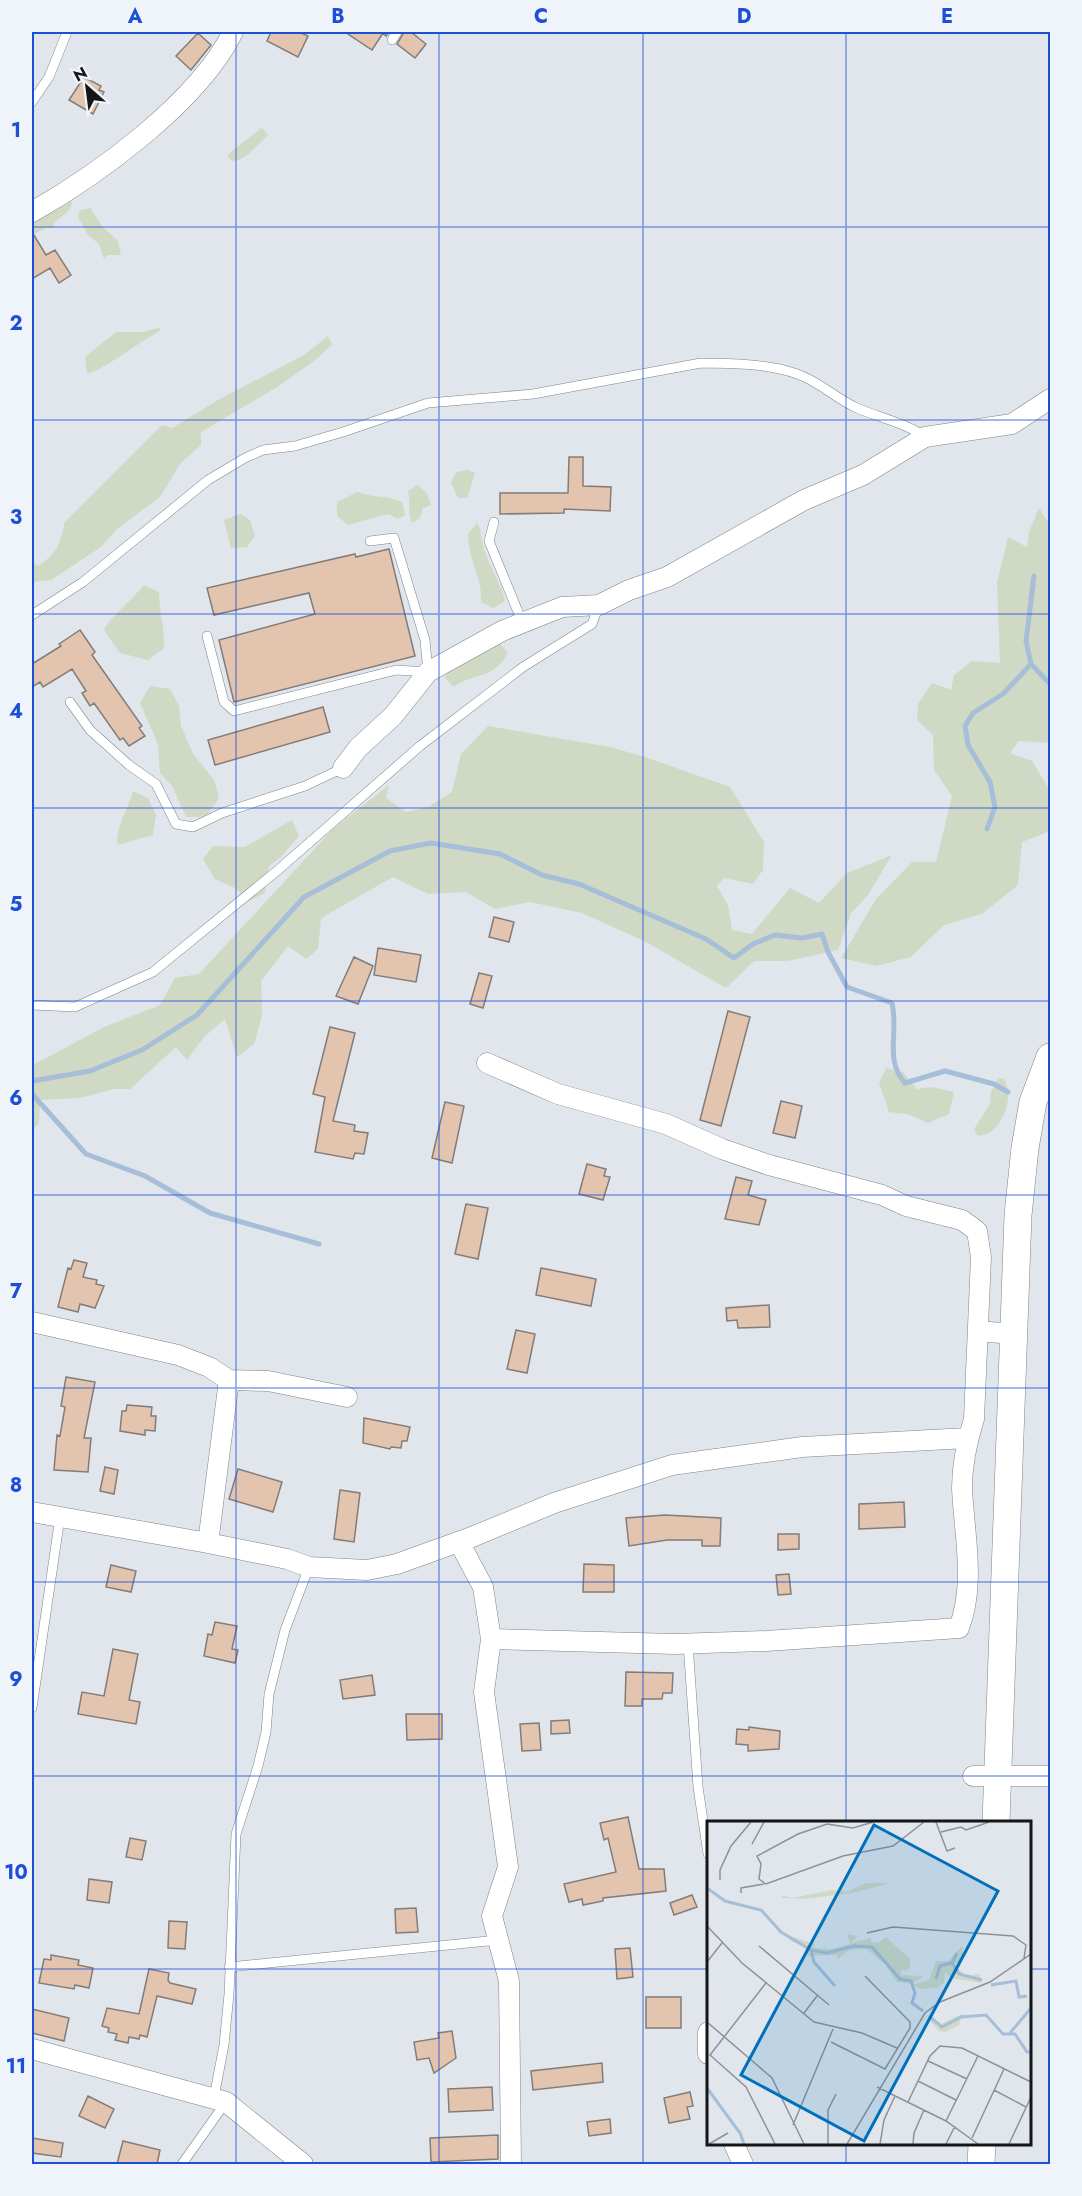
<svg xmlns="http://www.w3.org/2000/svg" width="1082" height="2196" font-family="Jost,sans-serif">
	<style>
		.green { fill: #cfd9c3 }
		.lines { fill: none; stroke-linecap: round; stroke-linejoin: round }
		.stream { stroke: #a7bed9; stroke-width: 5 }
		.building { fill: #e3c4ae; stroke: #837c78; stroke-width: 1.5 }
		.lane-casing { stroke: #7e8489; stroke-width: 10 }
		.street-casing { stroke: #7e8489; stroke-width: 21 }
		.secondary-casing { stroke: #7e8489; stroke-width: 28 }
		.lane { stroke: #fff; stroke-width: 9 }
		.street { stroke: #fff; stroke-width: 20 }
		.secondary { stroke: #fff; stroke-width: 27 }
		.grid { fill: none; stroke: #1d4ed8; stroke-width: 1.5; stroke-opacity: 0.55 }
		.inset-river { fill: none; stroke: #a7bed9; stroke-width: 3 }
		.inset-road { fill: none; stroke: #8e9297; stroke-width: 1.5 }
		.view { fill: #0070bb; fill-opacity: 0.15; stroke: #0070bb; stroke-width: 3 }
		.inset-edge { fill: none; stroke: #131517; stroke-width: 3 }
		.neatline { fill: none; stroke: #1d4ed8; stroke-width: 2 }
		.grid-label { font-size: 20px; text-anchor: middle; font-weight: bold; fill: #1d4ed8 }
	</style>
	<rect width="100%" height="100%" fill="#e0e6ec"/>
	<!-- green -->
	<path class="green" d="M262,128l6,7c-8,8 -27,30 -38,25l-2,-5c8,-8 25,-20 34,-27z
		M71,198c4,13 -8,16 -16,24l-2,6h-7l-14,7v-15l10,-3z
		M90,208l12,18 16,15 3,14h-14l-3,4 -5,-15 -11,-9 -10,-18 2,-7z
		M162,327l-4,5c-17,9 -58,40 -71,42l-2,-17 31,-25h27z
		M328,336l4,9 -18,16 -37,26 -76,45v13l-21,19 -20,33 -43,32 -16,18 -50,33 -19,2v-21l6,5c17,-11 24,-23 26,-43l98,-98 10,3 46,-28 86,-45z
		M468,470l7,3 -8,25h-9l-7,-15 5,-11z
		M418,485l9,8 4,12 -8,3 -3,10 -8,5c-5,-12 -1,-21 -4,-32z
		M357,492c16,6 30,3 45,10l3,13 -7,4 -10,-5 -40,11 -11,-9v-14z
		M1039,508l11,17v218l-31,-2 -9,12 22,8 17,28 1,42 -28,11 -4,43 -36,29 -38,11 -33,32 -35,9 -35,-8 35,-59 36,-37h24l16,-66 -18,-26 -1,-35 -16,-15 1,-16 14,-21 19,7 3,-15 18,-14 28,2 -3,-80 11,-46 19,10 2,-15z
		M240,514l10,6 5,16 -8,11 -16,1 -7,-28z
		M477,523c5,7 3,10 5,18 4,22 18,38 23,60l-12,7 -12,-6c2,-24 -13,-42 -13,-68z
		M144,585l15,7c0,20 6,37 5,56l-16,12 -28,-7 -16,-23c7,-14 28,-30 40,-45z
		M500,644l8,9c-16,28 -32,18 -54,34l-9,-9 4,-11 40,-20z
		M150,686l20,3 9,17 2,20 12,28 21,26 5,18 -13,19h-20l-14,-31 -12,-13 -2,-29 -18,-41z
		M488,726l122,21 35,10 85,30 34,55 -1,28 -10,14 -29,-6 -7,8 11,19 4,25 20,4 38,-46 29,15 28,-30 45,-18 -24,40 -17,18 -13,37 -50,11h-34l-28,27 -78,-45 -66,-30 -52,-11 -35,7 -29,-17 -38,2 -35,-17 -72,41 -3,31 -12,10 -18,-13 -27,35 1,35 -8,28 -17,13 -12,-38 -21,18 -17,23 -11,-13 -46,42h-16l-34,9 -40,2 -1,24 -7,6v-69l1,4 71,-38 56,-22 15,-27 24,-4 134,-145 56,-44 -3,13 20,14 22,-5 24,-15 9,-38z
		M133,791l15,7 8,17 -3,20 -36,10c0,-22 10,-33 16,-54z
		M292,820l7,16 -17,20 -13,10 -4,27 -16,8 -14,-13 -20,-9 -12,-20 10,-13 32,1z
		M886,1068l17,4 14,17 15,-2 22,5 -5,22 -21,9 -21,-9 -18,-2 -10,-29z
		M1003,1078c11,14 3,42 -11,53 -3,3 -10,4 -14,5l-4,-7 16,-25 1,-12 7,-13z"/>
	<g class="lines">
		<!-- stream -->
		<path class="stream" d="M1034,576l-8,65 5,23 19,20
			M987,829l8,-22 -5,-25 -22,-37 -3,-19 8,-13 30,-19 28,-30
			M32,1081l58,-10 52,-21 55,-35 107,-118 86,-46 41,-8 69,11 42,21 37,9 127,55 28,19 19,-14 22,-9 27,3 20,-4 6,18 19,35 45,16c7,29 -8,57 13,80l40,-12 49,13 14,8
			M32,1094l54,60 59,22 65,37 109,31"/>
	</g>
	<!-- building -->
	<path class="building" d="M271,32h28l9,4 -10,21 -31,-16z
		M345,32h44l-3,4 -3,-3 -11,17z
		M404,32h7l15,12 -11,14 -18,-14z
		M198,33l13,12 -20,25 -15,-14z
		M84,77l17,9 -2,4 5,2 -11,22 -24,-14z
		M32,232l14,23 9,-5 16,25 -12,8 -9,-15 -18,11z
		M569,457h14v29l28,1 -1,24 -46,-2v4l-64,1v-21h68z
		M389,549l26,107 -181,46 -15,-62 96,-26 -6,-21 -95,22 -7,-27 148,-34 1,3z
		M80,630l15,22 -3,3 50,71 -3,2 6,8 -16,10 -6,-8 -3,2 -26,-37 -4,3 -8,-13 4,-2 -14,-22 -29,18 -3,-5 -8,5v-23l29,-18 -2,-2z
		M323,707l7,25 -115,33 -7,-25z
		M494,917l20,5 -5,20 -20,-5z
		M378,948l43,7 -5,27 -42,-7z
		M354,957l19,9 -15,38 -22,-8z
		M479,973l13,3 -9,32 -13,-4z
		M728,1011l22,6 -29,109 -21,-6z
		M330,1027l25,6 -22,88 22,4 -1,6 14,2 -4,21 -9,-1 -2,6 -38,-7 10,-55 -12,-3z
		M781,1101l21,5 -7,32 -22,-5z
		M445,1102l19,4 -12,57 -20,-5z
		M587,1164l19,5 -2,7 6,1 -7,23 -24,-6z
		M736,1177l16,4 -4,14 18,5 -7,25 -34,-6z
		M466,1204l22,4 -10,51 -23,-5z
		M74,1260l13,3 -4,14 14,3 -1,4 8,2 -9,22 -15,-4 -2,8 -20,-5 10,-39 3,1z
		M541,1268l55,11 -5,27 -55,-11z
		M769,1305l1,22 -32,1 -1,-8 -10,1 -1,-13z
		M516,1330l19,4 -8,39 -20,-4z
		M66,1377l29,5 -11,56h7l-3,34 -34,-2 3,-35 3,1 5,-29 -4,-1z
		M127,1405l25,2 -1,9h5l-1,15 -10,-1v5l-25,-4 2,-20h4z
		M364,1418l46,9 -3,14h-5l-1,7 -10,-1 -1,2 -27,-6z
		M105,1467l13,3 -4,24 -14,-3z
		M238,1469l44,13 -9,30 -44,-13z
		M340,1490l20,3 -6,49 -20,-3z
		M904,1502l1,25 -46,2v-25z
		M665,1515l56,3 -1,28h-18v-6h-35l-38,6 -3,-28z
		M778,1534h21v15l-21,1z
		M584,1564l30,1v27h-31z
		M111,1565l25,6 -5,21 -25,-5z
		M789,1574l2,20 -13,1 -2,-20z
		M215,1622l22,4 -5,23 6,1 -3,13 -31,-7 4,-22 4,1z
		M113,1649l25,5 -9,46 11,2 -4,22 -58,-10 4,-22 22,4z
		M626,1672l47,1 -1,20h-9l-1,6h-20v7h-17z
		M372,1675l3,20 -32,4 -3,-19z
		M406,1714h36v25l-35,1z
		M569,1720l1,13 -19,1v-13z
		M539,1723l2,27 -19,1 -2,-27z
		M749,1727l31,4 -1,18 -31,2v-6l-12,-1 1,-15 12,1z
		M628,1817l11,52h25l2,22 -63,7v3l-20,4 -1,-6 -13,3 -5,-18 52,-12 -8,-34 -4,2 -4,-17z
		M130,1838l16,3 -4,19 -16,-3z
		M89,1879l23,3 -3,21 -22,-3z
		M692,1895l5,12 -23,8 -4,-12z
		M416,1908l2,24 -22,1 -1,-24z
		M169,1921l18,1 -2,27 -17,-1z
		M630,1948l3,29 -16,2 -2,-30z
		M51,1955l28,5 -1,5 15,3 -4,20 -14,-3 -1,4 -35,-6 5,-24 7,1z
		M149,1969l20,4 -1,7 2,3 26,6 -4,15 -35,-8 -10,41 -7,-2 -1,4 -10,-2 -1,6 -13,-3 2,-6 -9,-2 1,-4 -7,-2 5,-18 32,6z
		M646,1997h35v31h-35z
		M32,2009l37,9 -5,23 -32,-8z
		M452,2031l4,27 -22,15 -5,-15 -12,2 -3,-18 25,-4 -1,-5z
		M602,2063l1,19 -70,8 -2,-19z
		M492,2087l1,23 -44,2 -1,-23z
		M690,2092l3,14 -6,1 3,12 -21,4 -5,-25z
		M88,2096l26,13 -9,19 -26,-12z
		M610,2119l1,14 -22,3 -2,-14z
		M498,2135v24l-67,3 -1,-24z
		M32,2138l31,5 -2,14 -29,-4z
		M123,2141l37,9 -3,14h-40z"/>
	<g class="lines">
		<!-- lane casing -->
		<g class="lane-casing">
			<path id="lane" d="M392,40l5,-8
				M32,102l17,-25 18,-45
				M494,522l-5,19 34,83
				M32,615l51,-33 125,-102 37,-22 18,-8 32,-4 48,-14 85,-29 105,-9 168,-31c31,1 66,0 96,11 22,7 39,25 60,34 23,10 47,14 68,29
				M207,636l17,66 10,9 162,-41 32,2 -3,-32 -31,-102 -24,3
				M70,702l20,28 39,35 27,19 20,40 17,3 29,-14 83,-27 38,-18
				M32,1005l43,2 78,-35 125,-102 142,-124 103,-79 69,-43 7,-19
				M688,1643l10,144 10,67
				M32,1708l28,-191
				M229,1967l269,-27
				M214,2097l10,-52 5,-51 7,-160 22,-68 8,-34 3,-38 16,-64 24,-63
				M182,2164l44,-62"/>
		</g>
		<!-- street casing -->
		<g class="street-casing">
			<path id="street" d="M32,212c67,-38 166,-110 201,-180
				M343,768l15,-20 35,-32 35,-44 74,-41 60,-24 37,-2 30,-15 38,-13 137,-77 59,-25 62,-38 87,-13 38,-25
				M487,1063l71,31 108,30 56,25 47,16 113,30 24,11 56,14 15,11 4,26 -7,162c-7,22 -12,46 -12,69 2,46 14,95 -3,140l-193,13 -91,3 -184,-5
				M32,1322l146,33 31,12 20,13 39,1 79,16
				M978,1331l34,3
				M32,1512l176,31 79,16 22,8 58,3 30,-6 75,-27 82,-34 118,-38 130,-18 165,-9
				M459,1542l24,45 8,52 -7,53 24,175 -16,49 17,65 2,183
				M208,1543l21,-163
				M973,1776h77
				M708,2032v22
				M32,2049l194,53 77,62
				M734,2144l9,20"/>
		</g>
		<!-- secondary casing -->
		<g class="secondary-casing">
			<path id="secondary" d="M996,1822l22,-607 7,-67 8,-46 17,-45
				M981,2164l1,-20"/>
		</g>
		<!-- lane -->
		<use href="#lane" class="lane"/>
		<!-- street -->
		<use href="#street" class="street"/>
		<!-- secondary -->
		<use href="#secondary" class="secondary"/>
	</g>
	<!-- grid -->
	<path class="grid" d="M236,32v2132M439,32v2132M643,32v2132M846,32v1790M32,227h1018M32,420h1018M32,614h1018M32,808h1018M32,1001h1018M32,1195h1018M32,1388h1018M32,1582h1018M32,1776h1018M32,1969h676M1030,1969h20M846,2144v20"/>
	<!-- overview -->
	<g transform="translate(707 1821)">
		<rect width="324" height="324" fill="#e0e6ec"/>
		<path d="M160,62h24l-39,10 -48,6 -21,-1 -3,-3 12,3 40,-8 14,2zM140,113l11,2 -7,7 20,-5v4l7,1 8,-6 24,22v8l-4,4 -4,-2 -1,6 23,1 -12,8 -15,-2 -12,-18 -19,-15 -17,1 -12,10 1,-5 -30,1 -4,-9 -15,-7 4,-3 22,7 -1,4 17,1 19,-5zM255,125l2,11 -9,8 11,11 13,-2 3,9 -32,-5 -5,-7 -1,12 -7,5 -17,1 -8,-4 17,-5 7,-19h12zM255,193l-3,11 -14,7 -6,-1 -12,-13 4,-3 8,10z" fill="#cfd9c3"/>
		<path class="inset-river" d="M0,67l18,13 36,9 20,22 30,18 16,3 27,-7 18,1 28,32 11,2 4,12 -3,10 11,8M104,129l3,12 21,24M250,132l-5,10 7,11 23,6M229,158l4,-13 11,-3M284,164l25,-4 3,16 8,-1M222,195l13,11 19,-10 25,-2 17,19h12l12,18h4M303,212l21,-25M0,267l33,45 4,11"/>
		<path class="inset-road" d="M166,1l-20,6 -26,-4 -29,10 -41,22 4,8 -2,15 7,5 77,-28 50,-10 31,-24M229,1l11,29 8,-3M234,11l20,-5 5,3 23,-8M45,23l12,-22M13,59v-10l11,-24 20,-24M34,72v-5l23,-4M0,105l35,37 72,59 48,11 35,15M160,112l26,-6 120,9 13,9 -2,13M52,125l70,59M0,141l15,-19M59,162l-56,72 36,32 29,57M97,192l13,-17M0,201l65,56 32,66M124,221l54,27 25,-41v-6l-45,-46M221,240l39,18M211,260l38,19M170,266l69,34 32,23M287,269l32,17M201,281l22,-46 10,-10 22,2 69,34M239,300l32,-65M86,304l40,-96M265,317l32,-69M2,323l19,-11M121,323v-34l8,-16M140,323l78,-131 15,-11 50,-20 41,-28M173,323l4,-24 11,-24M206,323l1,-11 10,-23M239,323l9,-18M302,323l22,-47"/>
		<path class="view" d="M167,4l124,66 -134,250 -123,-66z"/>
		<rect width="324" height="324" class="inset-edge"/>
	</g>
	<!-- border -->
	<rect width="1082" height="2196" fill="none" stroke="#eef4fa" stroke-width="66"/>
	<!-- north arrow -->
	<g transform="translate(87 87) rotate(332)" stroke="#eef4fa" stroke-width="4.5" paint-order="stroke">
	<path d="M0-4.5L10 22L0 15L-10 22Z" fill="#131517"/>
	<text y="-9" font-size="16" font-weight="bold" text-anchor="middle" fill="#131517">N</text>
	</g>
	<rect x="33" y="33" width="1016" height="2130" class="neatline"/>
	<g class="grid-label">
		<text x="135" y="23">A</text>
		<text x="338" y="23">B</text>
		<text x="541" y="23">C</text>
		<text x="744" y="23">D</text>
		<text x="947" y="23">E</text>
		<text x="16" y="137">1</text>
		<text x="16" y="330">2</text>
		<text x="16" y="524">3</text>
		<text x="16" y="718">4</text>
		<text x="16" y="911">5</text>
		<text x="16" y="1105">6</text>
		<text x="16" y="1298">7</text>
		<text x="16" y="1492">8</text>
		<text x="16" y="1686">9</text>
		<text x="16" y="1879">10</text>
		<text x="16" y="2073">11</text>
	</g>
</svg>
